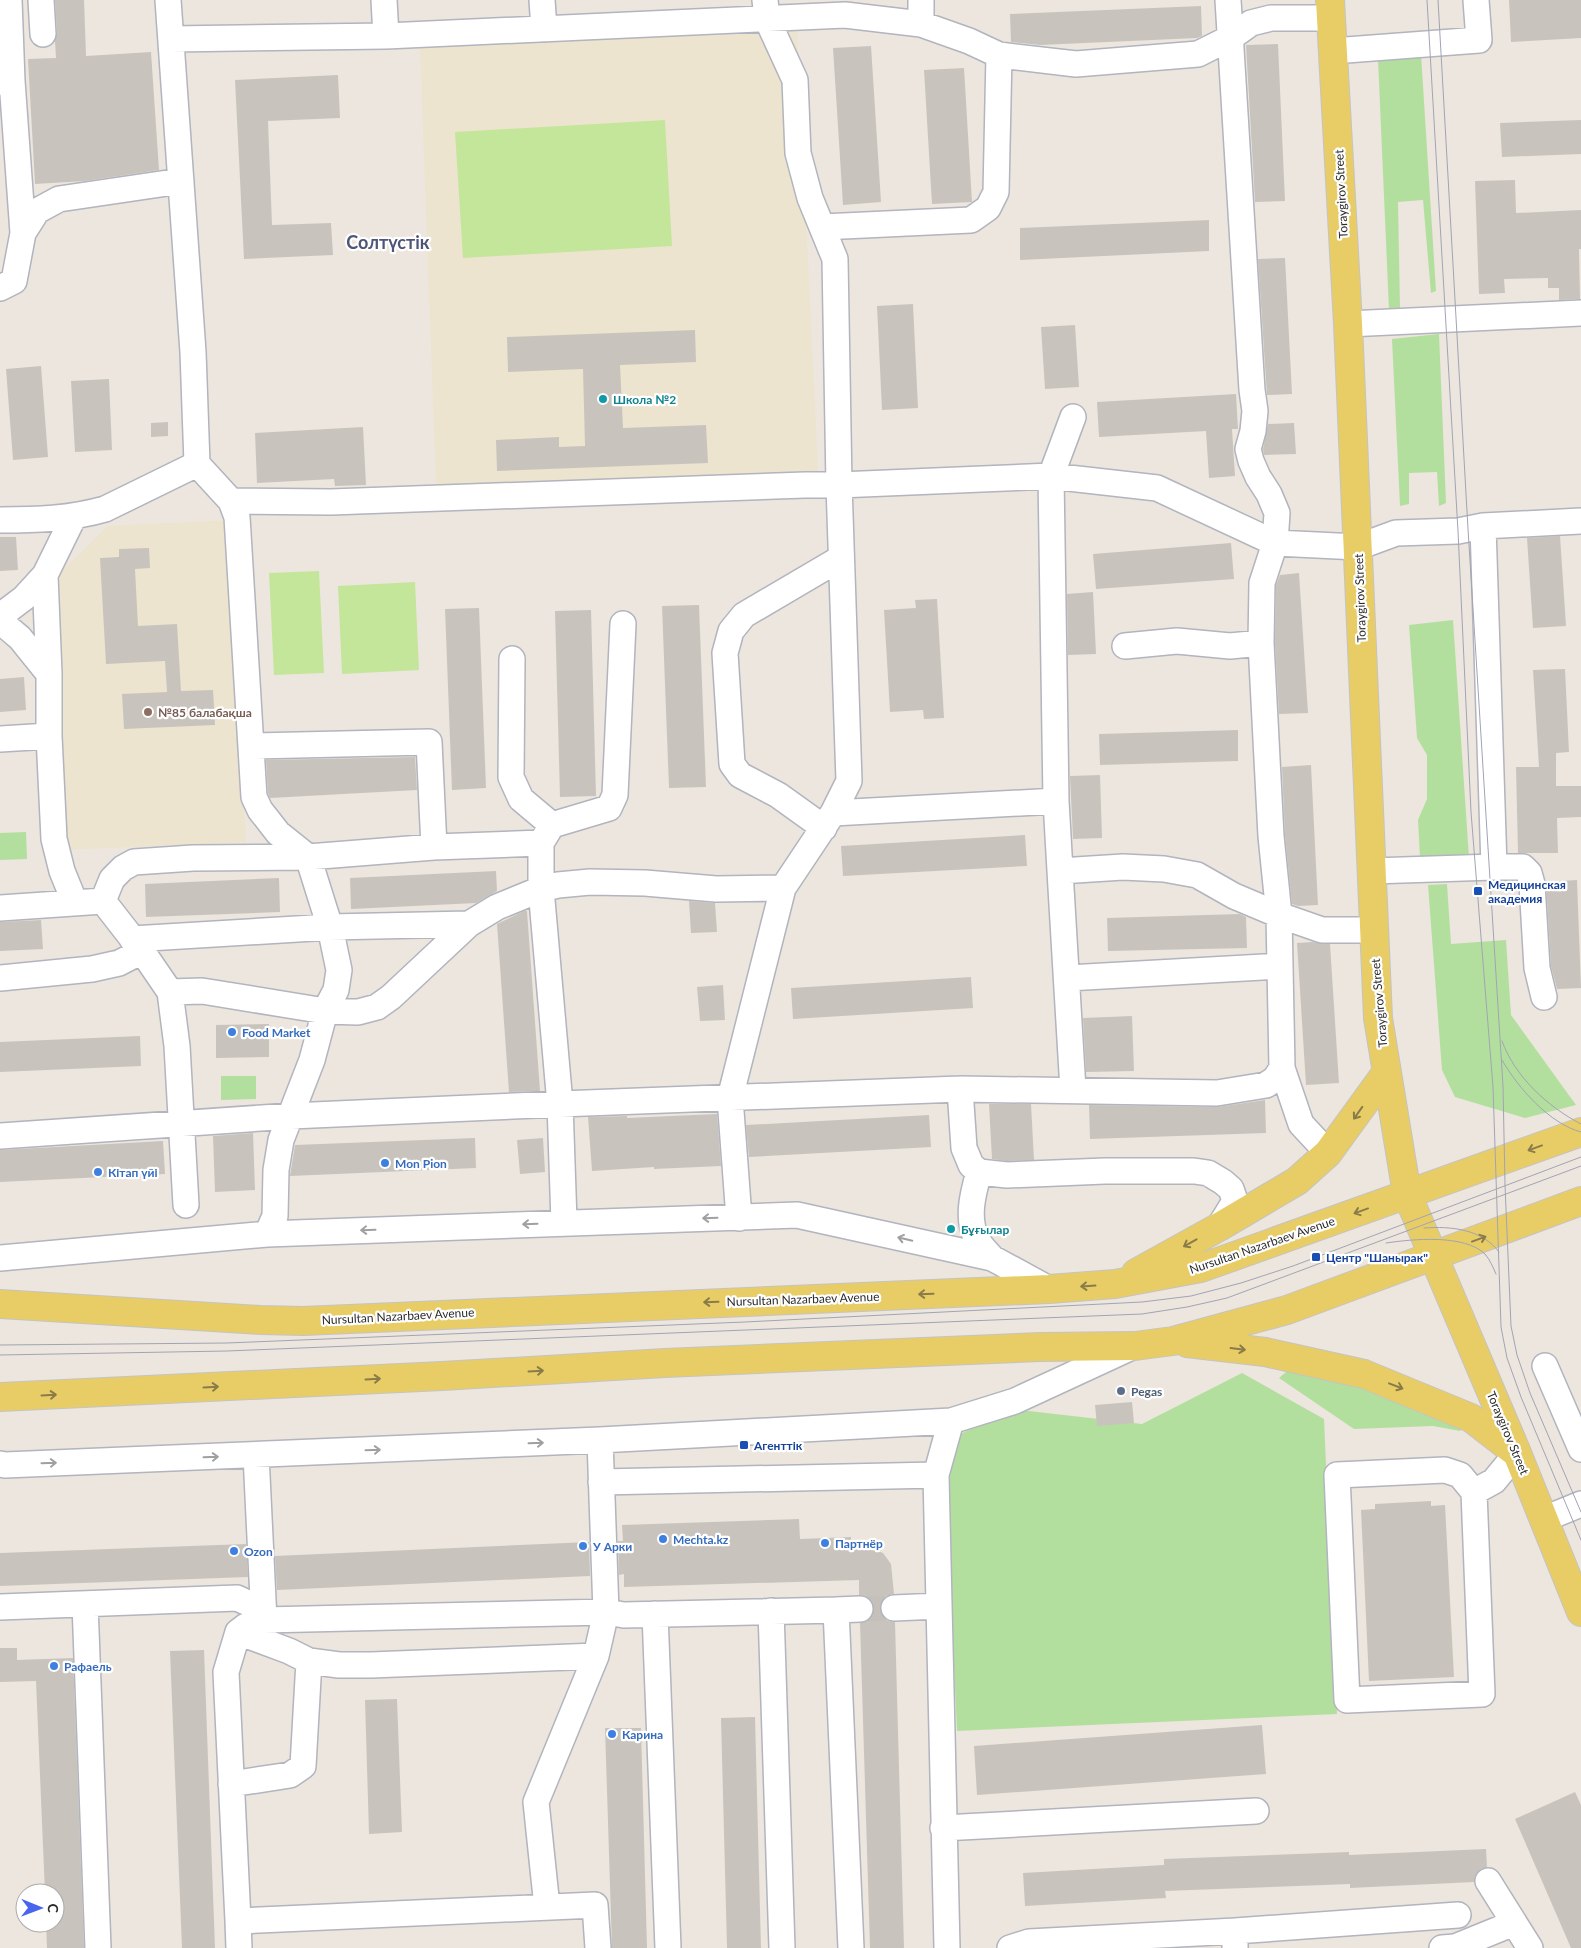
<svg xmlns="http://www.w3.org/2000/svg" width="1581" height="1948" font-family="Lato,sans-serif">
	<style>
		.education { fill: #ece4cf }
		.green { fill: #b3df9e }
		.pitch { fill: #c4e69b }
		.building { fill: #c8c4bd }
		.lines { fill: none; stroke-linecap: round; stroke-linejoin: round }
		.minor-tunnel { stroke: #c5c1ba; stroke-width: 25; stroke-dasharray: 25 12; stroke-linecap: butt }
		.minor-casing { stroke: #b2b4be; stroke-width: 28 }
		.major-casing { stroke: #c4c4c4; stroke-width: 30 }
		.minor { stroke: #fff; stroke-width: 25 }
		.major { stroke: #e8cd67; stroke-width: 28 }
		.tram { stroke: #a1a4b4; stroke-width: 1 }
		.oneway { stroke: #8a7c49 }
		.oneway2 { stroke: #a0a0a0 }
		.culture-dot { fill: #0f9aa8; stroke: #fff; stroke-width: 2 }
		.education-dot { fill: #8d6e63; stroke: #fff; stroke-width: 2 }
		.transit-dot { fill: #1a4fb4; stroke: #fff; stroke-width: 2 }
		.shop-dot { fill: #3f7fe0; stroke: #fff; stroke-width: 2 }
		.service-dot { fill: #5c6f8a; stroke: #fff; stroke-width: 2 }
		.labels { text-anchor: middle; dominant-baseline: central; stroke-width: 4.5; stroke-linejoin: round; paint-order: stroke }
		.street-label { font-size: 12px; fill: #2b2b2b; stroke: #fff }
		.culture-label { font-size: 12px; font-weight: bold; fill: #0d838f; stroke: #fff; text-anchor: start }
		.education-label { font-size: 12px; font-weight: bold; fill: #785e54; stroke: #fff; text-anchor: start }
		.transit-label { font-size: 12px; font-weight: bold; fill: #164399; stroke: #fff; text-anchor: start }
		.shop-label { font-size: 12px; font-weight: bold; fill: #366cbe; stroke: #fff; text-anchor: start }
		.service-label { font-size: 12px; font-weight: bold; fill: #4e5e75; stroke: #fff; text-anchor: start }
		.district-label { font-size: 18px; font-weight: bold; fill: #4e5579; stroke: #fff }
	</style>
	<rect width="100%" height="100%" fill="#ece6de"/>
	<!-- education -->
	<path class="education" d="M797,27l22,464 -382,21 -17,-465z
		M231,520l15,322 -184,8 -12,-267 57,-57z"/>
	<!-- green -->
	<path class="green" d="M1421,54l15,237 -5,2 -8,-93 -25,2 2,106 -11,2 -11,-251z
		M1439,334l7,169 -7,3 -2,-34 -28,1v31l-9,2 -8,-167z
		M1453,620l16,238 -49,-1 -2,-37 9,-21v-44l-10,-17 -8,-113z
		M26,832l1,27 -27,1v-27z
		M1447,884l4,60 55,-4 5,75 65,90 -51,13 -70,-21 -13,-27 -14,-185z
		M221,1076h35v23l-35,1z
		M1292,1367l71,15 102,43 -5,6 -27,-5 -79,3 -75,-51z
		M1242,1373l82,46 13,295 -380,17 -11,-241 5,-32 10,-24 24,-14 26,-11 131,15z"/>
	<!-- pitch -->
	<path class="pitch" d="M665,120l7,126 -209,12 -8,-126z
		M319,571l5,102 -50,2 -5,-102z
		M415,582l4,88 -77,4 -4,-88z"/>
	<!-- building -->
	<path class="building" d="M55,0h29l2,56 65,-4 8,118 -74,11 -50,3 -7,-125 28,-1 -1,-17 2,-8z
		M1509,0h72v38l-70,4z
		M1201,6l1,30 -5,2 -157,7 -29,-3 -1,-28z
		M1278,44l7,157 -30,1 -9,-157z
		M871,46l10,156 -38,3 -10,-157z
		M964,68l8,134 -40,2 -8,-134z
		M338,75l2,43 -72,3 4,104 59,-2 2,32 -89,4 -9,-179z
		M1581,120v34l-79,3 -2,-34z
		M1515,180l1,33 65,-3v39h-2l1,50 -21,1v-12h-11v-10l-44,1 1,14 -26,1 -4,-113z
		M1209,220v31l-189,9v-32z
		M1285,258l7,136 -25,1 -9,-136z
		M913,304l5,104 -36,2 -5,-104z
		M1075,325l4,62 -34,2 -4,-62z
		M695,330l1,32 -76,3 3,63 83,-3 2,38 -211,8 -1,-31 63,-3v10l26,-1 -2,-77 -75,3 -1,-35z
		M41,366l7,91 -35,3 -7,-91z
		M109,379l3,71 -37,2 -4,-71z
		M1236,394l2,35h-6l3,47 -26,2 -3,-47 -107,6 -2,-35z
		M168,422v14l-17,1v-14z
		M1294,423l2,31 -32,1 -1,-6 5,-25z
		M363,427l3,58 -31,1 -1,-7 -77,4 -2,-50z
		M1560,536l6,90 -33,2 -6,-90z
		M0,537h16l2,33 -18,1z
		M1231,543l3,36 -138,10 -3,-35z
		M149,548l1,20 -15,1 3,57 39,-2 4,67 32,-1 2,35 -91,4 -2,-35 45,-2 -2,-31 -59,3 -6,-106 19,-1v-8z
		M1299,573l9,140 -29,1 -4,-71 1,-58 4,-10z
		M1093,592l3,62 -28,1 -1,-61z
		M937,599l7,119 -20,1 -1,-9 -33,2 -6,-102 32,-2 -1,-8z
		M699,605l7,182 -37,1 -7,-182z
		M479,608l7,180 -34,2 -7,-181z
		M591,610l5,186 -36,1 -5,-186z
		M1565,669l4,83 -13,1v33h25v31l-24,1 1,35h-40l-2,-86h23l-6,-97z
		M24,677l2,33 -26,2v-33z
		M1238,730v31l-138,4 -1,-31z
		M415,757l2,33 -147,8 -2,-5 -2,-33z
		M1311,765l7,140 -20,1 -6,-2 -7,-69 -3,-68z
		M1100,775l2,63 -29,1 -3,-63z
		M1025,835l2,31 -184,10 -2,-30z
		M496,871l1,20 -21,12 -125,6 -1,-31z
		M279,878l1,34 -134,5 -1,-33z
		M1577,880l4,108 -24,1 -6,-23 -5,-84z
		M689,901l26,2 2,29 -26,1z
		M524,911h3l13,180 -31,1 -12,-168z
		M1240,914l6,3 1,31 -139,3 -1,-33z
		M41,920l2,29 -43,2v-29z
		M1312,942l18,2 9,139 -33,2 -9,-142z
		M971,977l2,31 -180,11 -2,-31z
		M723,985l2,35 -25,1 -3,-34z
		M1132,1016l2,55 -48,1 -3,-54z
		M269,1024v33l-53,1v-33z
		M140,1036l1,30 -141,6v-30z
		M1265,1100l1,33 -176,6 -1,-34 128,2z
		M989,1104h42l3,56 -27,1 -15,-2z
		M717,1114l4,52 -67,3v-2l-62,4 -4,-54 39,-1v2z
		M929,1115l2,32 -182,10 -3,-32z
		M253,1133l2,57 -40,2 -2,-56z
		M475,1138l1,30 -186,8 5,-31z
		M543,1138l2,34 -25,2 -3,-34z
		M163,1141l2,33 -165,8v-32z
		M1132,1402l2,21 -37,3 -2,-21z
		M1431,1501v5l14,-1 9,172 -85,4 -8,-171 14,-1v-5z
		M799,1519l1,20 51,-2v11h20l12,5 8,11 3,30 -8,2 -4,5 -2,7 2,8 6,5 7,1 9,326h-34l-10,-325 8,-2 4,-5 2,-7 -2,-8 -6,-5 -7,-1v-15l-235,7v-13l-5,1 -1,-34h5l-1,-16z
		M589,1542l1,34 -313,14 -2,-34z
		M246,1544l2,33 -248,9v-33z
		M0,1648h17v12l56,-2 11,290h-37l-1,-25h9v-30h-10l-9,-212 -36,1z
		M204,1650l11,298h-33l-12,-297z
		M397,1699l5,133 -33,2 -4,-134z
		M755,1717l6,231h-34l-6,-230z
		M1262,1725l4,49 -289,21 -3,-49z
		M605,1728h36l6,220h-35z
		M1575,1792l6,13v143h-10l-56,-129z
		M1486,1849l1,18 -6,2 -5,5 -2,8 -124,6v-4l-185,7 1,7 -141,8 -2,-33 141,-8v-6l185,-7v3z"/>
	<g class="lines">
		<!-- minor-tunnel -->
		<path class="minor-tunnel" d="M860,1609l34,-1"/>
		<!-- minor casing -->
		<g class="minor-casing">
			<path id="minor" d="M41,0l2,34
				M168,0l25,352 4,112 34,37 6,16 17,280 6,13 18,23 30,24 22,70 9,43 -3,20 -11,21 -13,49 -31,80 -5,30 -1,46 -8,18
				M384,0l2,36
				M542,0l2,29
				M921,0v24l48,17 30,14 77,9 122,-10 32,-16 21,-15 20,-5h60
				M171,39l215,-3 459,-21 76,9
				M1333,51l146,-11 -3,-40
				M12,81l11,152
				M0,82l12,-1 -3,-81
				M822,227l149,-7 17,-12 8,-16 3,-137
				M0,288l14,-7 9,-48 14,-22 22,-12 122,-18
				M1348,324l233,-11
				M231,501l100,1 474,-17h34l212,-9 106,12 118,55 83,4 38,-14 62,-2 25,-5 98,-5
				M0,520c36,0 70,-1 105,-11l92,-45
				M45,575l4,99
				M0,616l24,-18 21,-23 29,-59
				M0,621l20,17 29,36v62l5,103 8,32 13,32
				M1125,646l52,-5 53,5 31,-3
				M512,659l-1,118 10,22 31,26
				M0,739l49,-3
				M252,746l177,-4 5,105
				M833,813l223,-12
				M824,828l-46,-33 -38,-20 -8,-11 -7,-111 6,-22 13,-16 97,-57
				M1494,867h29l6,6 3,11 5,84 7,29
				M1060,871l-4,-70 -5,-325 22,-59
				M1372,871l122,-4 -11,-341
				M103,901l9,-22 11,-11 11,-6 59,-4 115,-1 126,-10 107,-4
				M0,908l103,-7 39,50 28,41 7,54 9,159
				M132,939l198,-12 139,-3
				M0,978l92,-9 27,-6 23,-12
				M1068,978l211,-12
				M170,992l32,-1 123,20 33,1 19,-5 14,-10 78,-73 28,-17 44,-18 17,-4 32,-3 55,1 71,6 67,-1
				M1282,1068l19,56 27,29
				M960,1089l4,59 7,17 8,7 28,3 98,-4h89l14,2 15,9 8,7 4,12 -16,26
				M1073,1090l-13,-219 63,-4 41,2 33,6 37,21 45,19 43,15h52
				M0,1136l291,-20 269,-12 400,-15 257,4 49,-8 9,-6 7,-11 -3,-153 -8,-79 -10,-193 1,-60 13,-40 2,-30 -8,-19 -11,-17 -7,-16 -3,-12 5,-18 2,-20 -3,-21 -24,-390
				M979,1172c-6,21 -13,47 -2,67 3,7 10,13 15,19
				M739,1218l-9,-120 53,-210 50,-75 16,-32 -10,-296 -4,-226 -25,-61 -12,-45 -3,-73 -28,-61 -2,-19
				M564,1222l-4,-118 -19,-215v-46l11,-18 57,-17 6,-13 8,-171
				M0,1258l267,-24 530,-19 195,43 57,31
				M1545,1366l36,83
				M256,1455l8,165
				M0,1464l5,1 595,-25 351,-19 64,-20 119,-55
				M601,1482l335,-7
				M1474,1492l8,202 -135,6 -10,-225 108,-5 15,5 14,17 20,-11 23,-28
				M1544,1519l37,-15
				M85,1604l13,344
				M0,1607l237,-9 13,6 14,16
				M894,1608l44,-2
				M836,1610l24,-1
				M771,1611l11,337
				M655,1614l13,334
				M238,1632l51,19 20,10 30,4h32l225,-9
				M231,1784l59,-9 13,-9 6,-105
				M943,1828l313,-17
				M1488,1881l42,67
				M547,1907l-11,-105 60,-146 10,-44 -6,-172
				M238,1921l-12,-249 12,-40 8,-6 18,-6 342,-8 18,3 212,-5 15,338
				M1235,1931l223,-16
				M239,1948l-1,-27 357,-16 3,43
				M947,1948l-11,-473 15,-54
				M1010,1948l19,-6 206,-11v17
				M1442,1948l13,-1 59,-24"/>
		</g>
		<!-- major casing -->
		<g class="major-casing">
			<path id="major" d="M1330,0l18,324 30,694 29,176 110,259 64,159
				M1136,1273l83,-46 78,-46 31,-28 58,-80
				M0,1304l261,16 42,1 746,-32 66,-5 86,-16 380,-136
				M1187,1343l78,9 99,22 107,44 44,34
				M0,1397l442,-21 223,-13 375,-16 95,-1 38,-5 114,-31 294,-109"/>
		</g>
		<!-- minor -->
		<use href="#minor" class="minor"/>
		<!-- major -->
		<use href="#major" class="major"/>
		<!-- tram -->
		<path class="tram" d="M1427,0l31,531 13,281 22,275 8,240 6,31 14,39 60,143
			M1438,0l30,529 35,557 2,99 6,141 6,29 13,38 51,119
			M1502,1041c13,36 46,66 79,83
			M1502,1060c16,28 48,64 79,72
			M1424,1228c27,-2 58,1 75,24
			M1386,1243c27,-4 78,-9 99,11 5,6 8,13 11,20
			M0,1345l227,-2 518,-21 397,-20 49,-6 50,-13 52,-17 288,-109
			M0,1355l227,-4 915,-37 45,-7 40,-9 354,-132"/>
	</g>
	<!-- one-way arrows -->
	<defs><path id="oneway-shaft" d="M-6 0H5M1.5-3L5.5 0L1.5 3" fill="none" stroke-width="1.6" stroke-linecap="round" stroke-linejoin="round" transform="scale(1.25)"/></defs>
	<g class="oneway">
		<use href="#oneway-shaft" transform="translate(1358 1113) rotate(125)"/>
		<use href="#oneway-shaft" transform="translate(1535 1148) rotate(160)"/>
		<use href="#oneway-shaft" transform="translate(1361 1211) rotate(160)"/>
		<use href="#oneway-shaft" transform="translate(1479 1239) rotate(-20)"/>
		<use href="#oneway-shaft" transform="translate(1190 1243) rotate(151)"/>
		<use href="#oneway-shaft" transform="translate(1088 1286) rotate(176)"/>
		<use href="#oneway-shaft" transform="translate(926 1294) rotate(178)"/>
		<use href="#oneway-shaft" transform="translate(711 1302) rotate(178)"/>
		<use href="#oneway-shaft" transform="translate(1238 1349) rotate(7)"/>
		<use href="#oneway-shaft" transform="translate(536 1371) rotate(-3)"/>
		<use href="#oneway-shaft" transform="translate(373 1379) rotate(-3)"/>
		<use href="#oneway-shaft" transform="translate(1396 1386) rotate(21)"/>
		<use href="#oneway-shaft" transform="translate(211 1387) rotate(-3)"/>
		<use href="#oneway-shaft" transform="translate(49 1395) rotate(-3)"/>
	</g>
	<g class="oneway2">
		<use href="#oneway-shaft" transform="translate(710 1218) rotate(178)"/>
		<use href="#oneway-shaft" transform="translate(530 1224) rotate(178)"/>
		<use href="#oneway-shaft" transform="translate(368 1230) rotate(178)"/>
		<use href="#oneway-shaft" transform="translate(905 1239) rotate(-167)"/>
		<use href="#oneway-shaft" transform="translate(536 1443) rotate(-2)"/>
		<use href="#oneway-shaft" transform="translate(373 1450) rotate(-2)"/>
		<use href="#oneway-shaft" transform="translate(211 1457) rotate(-2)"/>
		<use href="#oneway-shaft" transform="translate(49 1463) rotate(-2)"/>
	</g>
	<!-- markers -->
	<g class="culture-dot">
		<circle cx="603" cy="399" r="5"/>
		<circle cx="951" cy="1229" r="5"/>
	</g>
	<circle class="education-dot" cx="148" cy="712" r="5"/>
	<g class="transit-dot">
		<rect x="1473" y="886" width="10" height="10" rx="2.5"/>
		<rect x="1311" y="1252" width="10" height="10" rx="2.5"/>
		<rect x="739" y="1440" width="10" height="10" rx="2.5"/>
	</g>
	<g class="shop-dot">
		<circle cx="232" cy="1032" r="5"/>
		<circle cx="385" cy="1163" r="5"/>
		<circle cx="98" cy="1172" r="5"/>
		<circle cx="663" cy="1539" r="5"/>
		<circle cx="825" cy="1543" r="5"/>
		<circle cx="583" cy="1546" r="5"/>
		<circle cx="234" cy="1551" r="5"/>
		<circle cx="54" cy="1666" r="5"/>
		<circle cx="612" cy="1734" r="5"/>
	</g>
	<circle class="service-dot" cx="1121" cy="1391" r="5"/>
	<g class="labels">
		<!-- street labels -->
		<g class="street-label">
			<text transform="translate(1341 194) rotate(-93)">Toraygirov Street</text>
			<text transform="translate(1360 598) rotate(-92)">Toraygirov Street</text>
			<text transform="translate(1379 1003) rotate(-95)">Toraygirov Street</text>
			<text transform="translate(1262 1245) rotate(-19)">Nursultan Nazarbaev Avenue</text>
			<text transform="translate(803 1299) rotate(-2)">Nursultan Nazarbaev Avenue</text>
			<text transform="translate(398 1316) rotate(-3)">Nursultan Nazarbaev Avenue</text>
			<text transform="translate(1508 1433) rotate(67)">Toraygirov Street</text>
		</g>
		<!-- culture labels -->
		<g class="culture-label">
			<text x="613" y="399">Школа №2</text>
			<text x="961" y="1229">Бұғылар</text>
		</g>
		<!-- education labels -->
		<g class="education-label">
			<text x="158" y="712">№85 балабақша</text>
		</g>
		<!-- transit labels -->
		<g class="transit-label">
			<text x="1488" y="884">Медицинская<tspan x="1488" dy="14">академия</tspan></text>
			<text x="1326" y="1257">Центр "Шанырак"</text>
			<text x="754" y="1445">Агенттік</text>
		</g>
		<!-- shop labels -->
		<g class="shop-label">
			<text x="242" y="1032">Food Market</text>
			<text x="395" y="1163">Mon Pion</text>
			<text x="108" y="1172">Кітап үйі</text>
			<text x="673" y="1539">Mechta.kz</text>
			<text x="835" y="1543">Партнёр</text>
			<text x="593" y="1546">У Арки</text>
			<text x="244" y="1551">Ozon</text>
			<text x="64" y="1666">Рафаель</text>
			<text x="622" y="1734">Карина</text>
		</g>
		<!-- service labels -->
		<g class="service-label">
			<text x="1131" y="1391">Pegas</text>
		</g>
		<!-- district labels -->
		<g class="district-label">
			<text x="388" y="242">Солтүстік</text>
		</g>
	</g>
	<!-- north arrow -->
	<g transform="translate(40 1908) rotate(91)"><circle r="24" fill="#ffffff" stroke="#aaaaaa"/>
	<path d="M0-4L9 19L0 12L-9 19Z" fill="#4964ef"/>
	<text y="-8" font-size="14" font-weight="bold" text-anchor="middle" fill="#2b2b2b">С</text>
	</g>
</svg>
